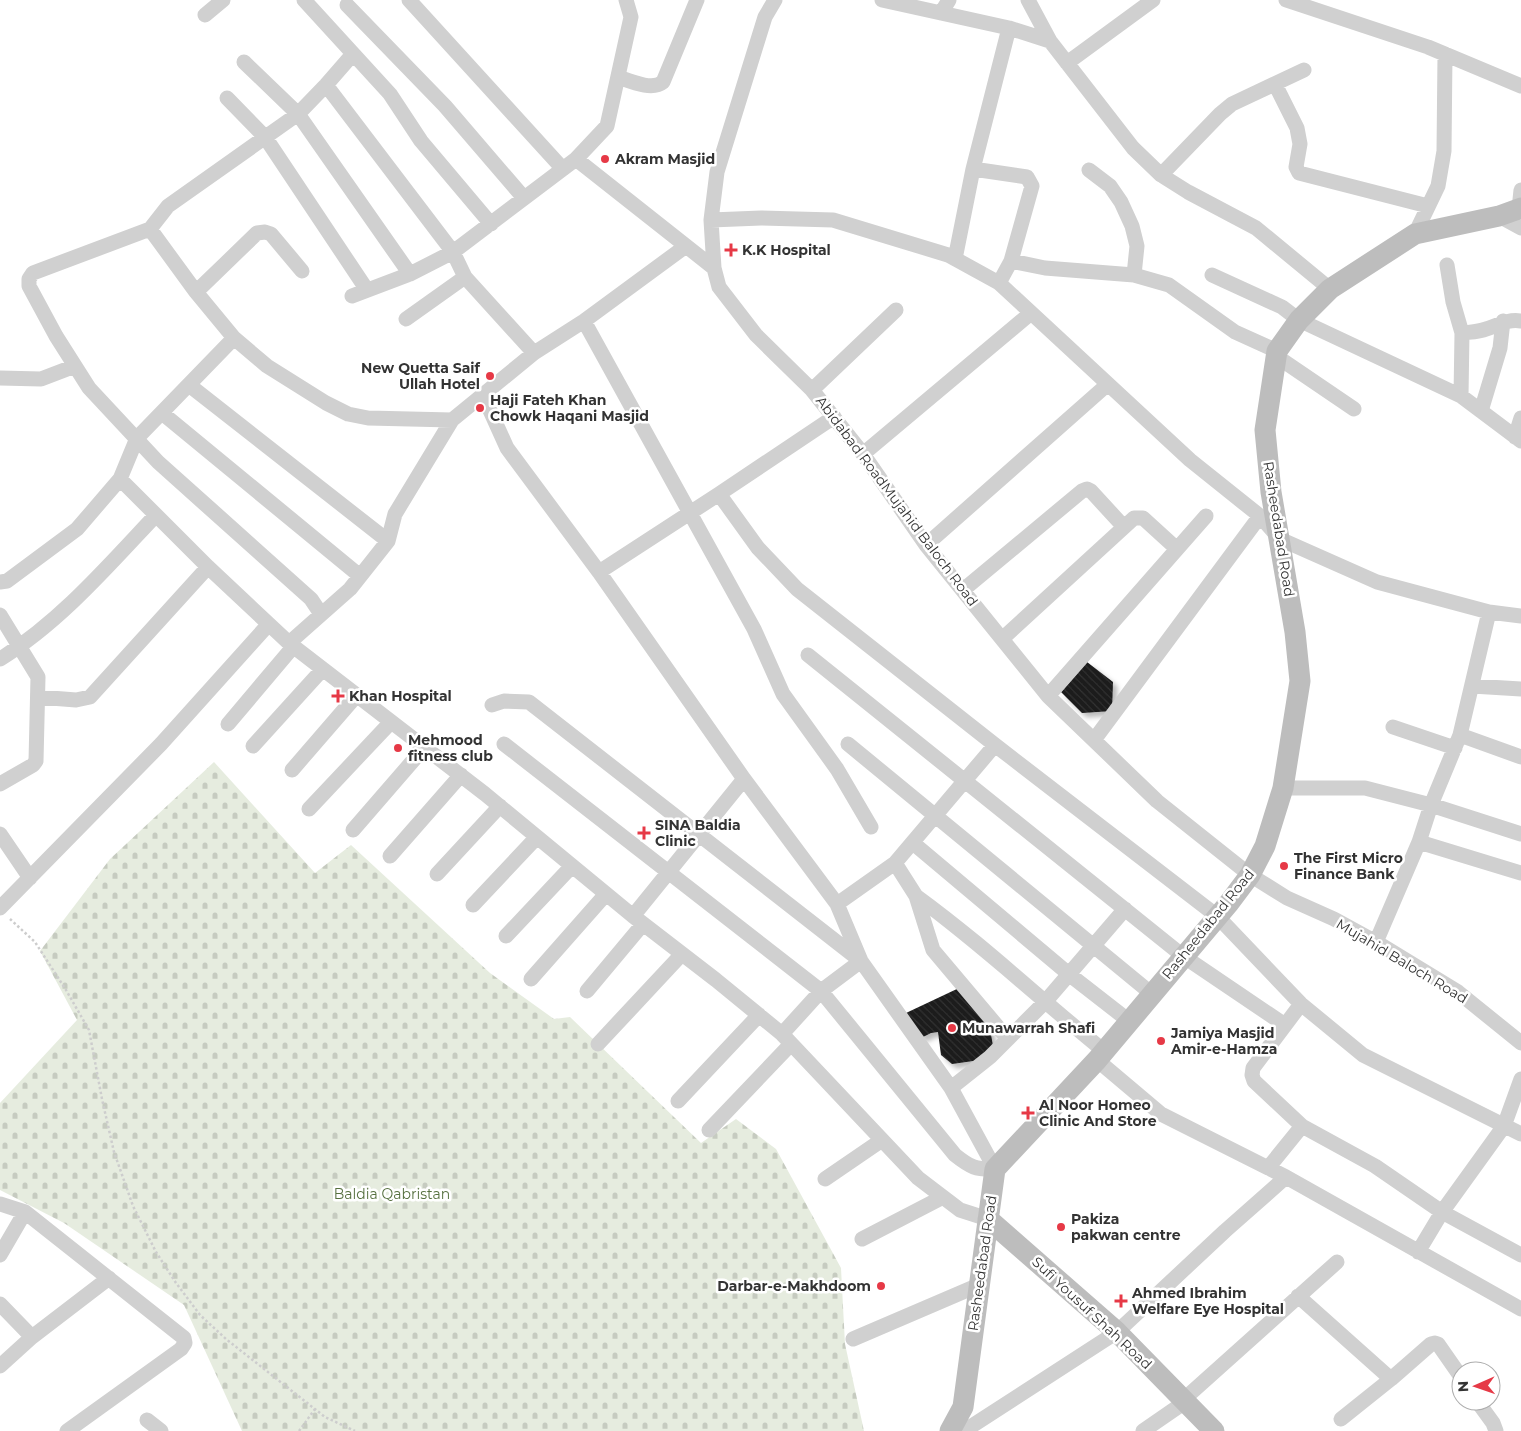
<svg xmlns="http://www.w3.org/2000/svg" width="1521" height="1431" font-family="Montserrat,sans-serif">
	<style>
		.cemetery { fill: url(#cemetery-stones) }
		.building { fill: url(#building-back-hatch); filter: url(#shadow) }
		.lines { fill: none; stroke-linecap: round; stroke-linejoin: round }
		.path { stroke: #cdcdcd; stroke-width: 2.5; stroke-dasharray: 2.5 2.5; stroke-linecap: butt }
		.street { stroke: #d0d0d0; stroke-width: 15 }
		.secondary { stroke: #bdbdbd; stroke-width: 21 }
		.poi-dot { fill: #e63946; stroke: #fff; stroke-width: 2 }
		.labels { text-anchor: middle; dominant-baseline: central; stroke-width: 5; stroke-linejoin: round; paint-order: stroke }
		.poi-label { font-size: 14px; font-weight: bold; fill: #333; stroke: #fff; text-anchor: start }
		.street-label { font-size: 14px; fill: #333; stroke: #fff }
		.park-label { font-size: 14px; fill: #56703f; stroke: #fff }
	</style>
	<defs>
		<pattern id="cemetery-stones" width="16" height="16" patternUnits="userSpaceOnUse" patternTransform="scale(1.25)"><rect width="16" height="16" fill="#e6ecdf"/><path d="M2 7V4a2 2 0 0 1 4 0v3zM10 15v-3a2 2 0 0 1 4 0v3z" fill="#c6cbc0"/></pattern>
		<pattern id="building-back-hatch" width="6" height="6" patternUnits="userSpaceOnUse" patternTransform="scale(1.25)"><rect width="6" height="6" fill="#1a1a1a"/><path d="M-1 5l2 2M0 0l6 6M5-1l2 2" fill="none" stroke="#333"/></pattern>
		<filter id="shadow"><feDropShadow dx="4.5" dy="4.5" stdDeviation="2.5" flood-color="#0004"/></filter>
	</defs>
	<rect width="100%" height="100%" fill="#fff"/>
	<!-- cemetery -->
	<path class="cemetery" d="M214,762l101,111 36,-28 139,128 64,46 16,-2 131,126 35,-24 40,30 65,119 4,76 19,87h-622l-58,-126 -120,-82 -64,-33v-87l77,-83 -37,-69 70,-92z"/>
	<!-- building -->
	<path class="building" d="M1087,662l26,20 -1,29 -30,2 -21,-21z
		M959,988l30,35 4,23 -13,14 -28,4 -11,-9 -3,-23 -7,1 -10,5 -15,-25z"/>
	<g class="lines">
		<!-- path -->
		<path class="path" d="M10,919l25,23 31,48 23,40 13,69 12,53 19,54 23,46 20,31 24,32 26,24 99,78 30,14
			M299,1431l16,-22"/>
		<!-- street -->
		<path class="street" d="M304,0l86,94 31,47 70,83
			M409,0l154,169
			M626,0l5,17 -24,109 -31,33 138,109
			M775,0l-10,17 -48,155 -6,48 3,48 5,19 37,48 56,55 51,64 63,91 122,151 109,105 93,74 37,23 47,21 42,23 82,50 63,51
			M882,0l127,28 41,13 83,107 28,27 27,17 68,36 74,61
			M1028,0l22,41
			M1286,0l142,47 93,39
			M347,5l98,101 79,92
			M941,13l8,-13
			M205,15l18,-15
			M244,62l54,52 112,160
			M1067,63l86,-63
			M618,77c12,4 34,14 45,5l34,-82
			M1275,84l22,44 3,16 -4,23 3,6 129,33
			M326,85l127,167 12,25 69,76
			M227,98l38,39 102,153
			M973,169l54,8 5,9 -21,75 -12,22
			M1089,170l21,16 11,16 11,24 5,20 -3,29
			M1161,175l59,-61 12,-10 72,-34
			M1519,209l2,-19
			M1499,216l22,12
			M711,220l50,-2 72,2 115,35 51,28 191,177 70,56 20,23 97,43 112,30 32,4
			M150,229l46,63 38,46 33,28 59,37 22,11 20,4 84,2
			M1415,234l23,-48 6,-35 1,-97
			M955,259l18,-90 36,-141
			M1011,261l34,7 89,7 35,10 66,47 42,19
			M1447,265l6,37 9,31 -1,63
			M1212,275l70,32 17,13 162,76 60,45
			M196,292l61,-59 8,-1 6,2 31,37
			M352,296l58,-22 43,-22 123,-93
			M406,319l59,-42
			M584,321l170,308 29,65 54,75 34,58
			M1462,333c8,-1 17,-1 24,-4 13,-4 21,-10 35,-8
			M1276,356l78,53
			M0,378l41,1 34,-13
			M189,385l199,156
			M812,390l84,-80
			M483,395l24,53 92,124 145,207 93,125 24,57 90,127 44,81c-19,1 -25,-2 -40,-14l-134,-164 -317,-247
			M1481,411l19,-63 3,-27
			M162,413l198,163
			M1515,437l6,-19
			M863,454l168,-141
			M120,479l88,88 81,76 196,151 148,122 83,64 66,54 136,144 42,32 28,9
			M719,494l39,54 39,41 198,156 222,171 84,88 62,51 158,79
			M926,545l182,-161
			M599,572l120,-78 115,-77
			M0,582l7,-1 70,-52 43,-50 17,-41 97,-100
			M963,590l119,-99 5,-2 4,2 33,36
			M321,614l-10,-15 -153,-137 -69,-74 -33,-52 -27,-50v-7l4,-6 117,-44 18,-23 130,-92 28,-29 27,-31
			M0,615l38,62 -2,84 -3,4 -33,19
			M1002,639l132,-121h9l34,31
			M289,643l61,-54 38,-48 7,-27 57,-94 82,-67 50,-32 102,-75
			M808,655l375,301 102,69
			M0,659c59,-36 109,-94 156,-144
			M1472,686l49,3
			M1048,696l158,-180
			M38,697l38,3 14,-3 118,-130
			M492,705l12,-4 25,1 332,259 -40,30 -39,43
			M228,724l65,-77
			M1393,727l62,21
			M1460,735l61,22
			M1094,740l166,-224
			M848,744l304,250
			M253,746l69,-76
			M292,770l64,-74
			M1283,788h82l66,17 90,29
			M309,809l82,-87
			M353,830l71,-82
			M0,834l30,44
			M1419,842l102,31
			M913,843l157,132 59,46
			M390,856l71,-81
			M895,863l21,33 17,54 75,89
			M437,874l63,-68
			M916,896c66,48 125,104 188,155
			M837,904l58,-41 100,-118
			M473,905l64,-68
			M0,908l161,-164 107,-119
			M633,916l111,-137
			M506,936l66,-70
			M1376,942l43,-100 12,-37 29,-70 29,-123
			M531,979l75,-85
			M587,991l56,-67
			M1301,1004l-48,64 -1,7 2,6 48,45 73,40 67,46 79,43
			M598,1044l84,-90
			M1097,1060l64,54 125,63 235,132
			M951,1088l39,-31 55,-55 80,-93
			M678,1101l81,-86
			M709,1130l82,-86
			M1268,1168l34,-42
			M825,1179l57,-39
			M0,1204l25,8 159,126 1,5 -4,6 -114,82
			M862,1239l81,-42
			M1418,1252l24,-40 62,-86 17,-47
			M0,1255l25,-43
			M1298,1296l93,83
			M0,1304l32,33
			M853,1339l126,-54
			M0,1366l32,-29 77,-59
			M1183,1400l154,-138
			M1477,1401l16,22 3,8
			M1341,1419l50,-40 40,-35 4,-1 3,1 23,33
			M147,1420l14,11
			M964,1431l153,-99 108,-101 61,-54
			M1143,1431l42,-29"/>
		<!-- secondary -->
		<path class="secondary" d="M988,1219l129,113 97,99
			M950,1431l13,-24 32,-238 102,-109 132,-157 21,-28 15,-29 18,-58 17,-107 -5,-49 -24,-140 -6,-62 12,-79 22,-31 31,-31 85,-55 84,-18 22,-8"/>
	</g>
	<!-- markers -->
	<g class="poi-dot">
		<circle cx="605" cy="159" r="5"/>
		<path d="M728.5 242.5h5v5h5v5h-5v5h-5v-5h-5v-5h5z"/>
		<circle cx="490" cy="376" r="5"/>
		<circle cx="480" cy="408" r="5"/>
		<path d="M335.5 688.5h5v5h5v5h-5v5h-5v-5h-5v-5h5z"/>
		<circle cx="398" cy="748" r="5"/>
		<path d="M641.5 825.5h5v5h5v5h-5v5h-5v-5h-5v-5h5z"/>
		<circle cx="1284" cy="866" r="5"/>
		<circle cx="952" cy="1028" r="5"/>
		<circle cx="1161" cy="1041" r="5"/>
		<path d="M1025.5 1105.5h5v5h5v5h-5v5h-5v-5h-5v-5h5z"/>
		<circle cx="1061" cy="1227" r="5"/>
		<circle cx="881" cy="1286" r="5"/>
		<path d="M1118.5 1293.5h5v5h5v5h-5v5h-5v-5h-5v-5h5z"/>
	</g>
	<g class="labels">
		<!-- poi labels -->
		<g class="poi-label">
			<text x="615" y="159">Akram Masjid</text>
			<text x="742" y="250">K.K Hospital</text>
			<text x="480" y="368" text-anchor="end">New Quetta Saif<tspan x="480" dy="16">Ullah Hotel</tspan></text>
			<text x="490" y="400">Haji Fateh Khan<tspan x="490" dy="16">Chowk Haqani Masjid</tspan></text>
			<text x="349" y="696">Khan Hospital</text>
			<text x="408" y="740">Mehmood<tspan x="408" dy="16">fitness club</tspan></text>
			<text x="655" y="825">SINA Baldia<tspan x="655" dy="16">Clinic</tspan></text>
			<text x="1294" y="858">The First Micro<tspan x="1294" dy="16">Finance Bank</tspan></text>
			<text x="962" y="1028">Munawarrah Shafi</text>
			<text x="1171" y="1033">Jamiya Masjid<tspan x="1171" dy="16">Amir-e-Hamza</tspan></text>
			<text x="1039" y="1105">Al Noor Homeo<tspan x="1039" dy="16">Clinic And Store</tspan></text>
			<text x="1071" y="1219">Pakiza<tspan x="1071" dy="16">pakwan centre</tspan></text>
			<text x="871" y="1286" text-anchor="end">Darbar-e-Makhdoom</text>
			<text x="1132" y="1293">Ahmed Ibrahim<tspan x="1132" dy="16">Welfare Eye Hospital</tspan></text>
		</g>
		<!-- street labels -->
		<g class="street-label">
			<text transform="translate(897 501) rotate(53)">Abidabad RoadMujahid Baloch Road</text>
			<text transform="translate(1279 529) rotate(81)">Rasheedabad Road</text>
			<text transform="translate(1208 924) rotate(-51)">Rasheedabad Road</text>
			<text transform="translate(1402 961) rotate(31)">Mujahid Baloch Road</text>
			<text transform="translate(982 1263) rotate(-82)">Rasheedabad Road</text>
			<text transform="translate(1092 1313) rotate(43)">Sufi Yousuf Shah Road</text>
		</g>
		<!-- park labels -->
		<g class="park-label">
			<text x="392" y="1194">Baldia Qabristan</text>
		</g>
	</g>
	<!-- north arrow -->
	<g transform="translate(1476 1386) rotate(268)"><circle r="24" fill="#ffffff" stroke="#adadad"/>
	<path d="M0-4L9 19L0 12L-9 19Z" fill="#e63946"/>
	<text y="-8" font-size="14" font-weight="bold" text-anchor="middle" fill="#333333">N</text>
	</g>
</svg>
